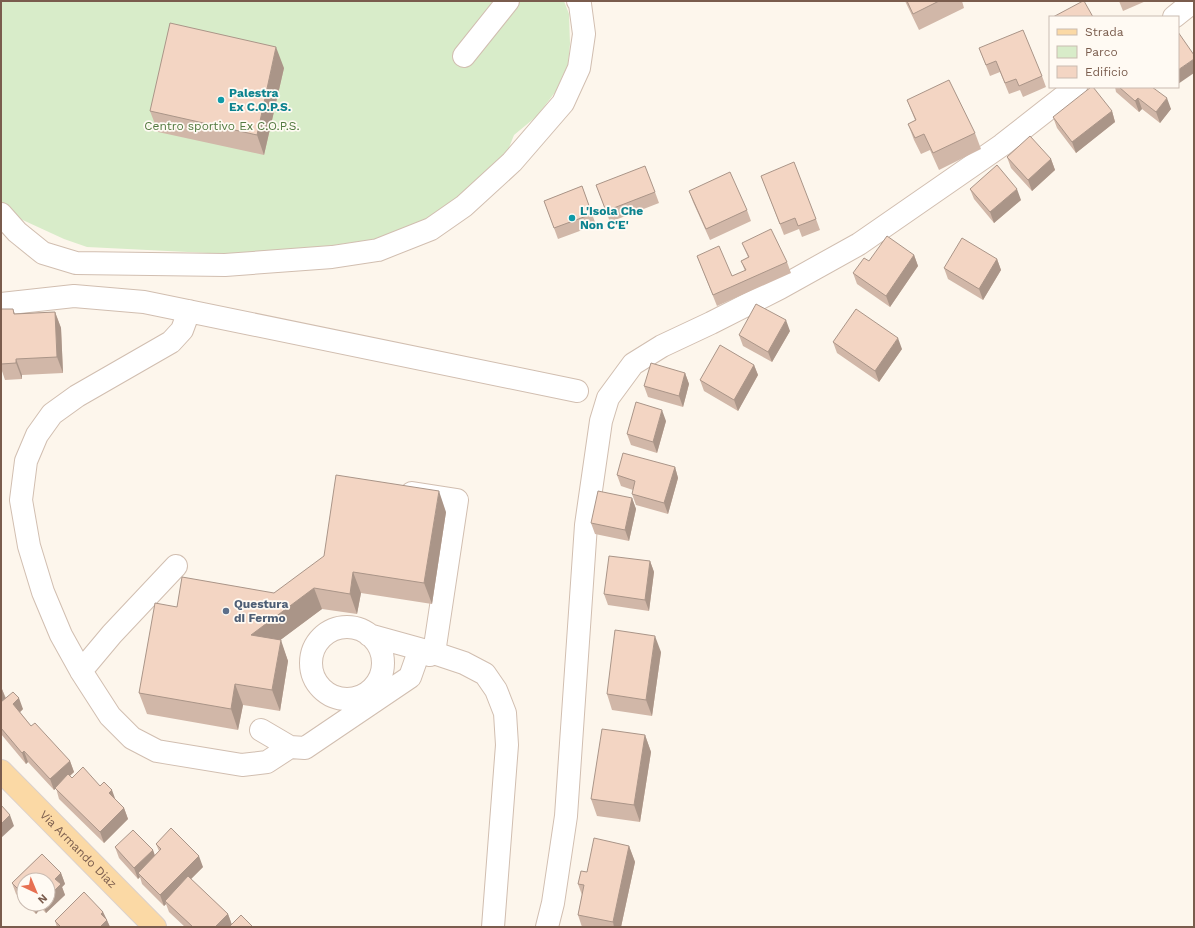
<svg xmlns="http://www.w3.org/2000/svg" width="1195" height="928" font-family="'Work Sans',sans-serif">
	<style>
		.green { fill: #d8ecc9 }
		.lines { fill: none; stroke-linecap: round; stroke-linejoin: round }
		.minor-casing { stroke: #d1beb0; stroke-width: 24 }
		.major-casing { stroke: #dad1cd; stroke-width: 24 }
		.minor { stroke: #fff; stroke-width: 22 }
		.major { stroke: #fbd9a5; stroke-width: 22 }
		.wall { fill: #d1b7a8 }
		.shaded-wall { fill: #aa9588 }
		.building { fill: #f3d5c3; stroke: #aa9588 }
		.culture-dot { fill: #0f9aa8; stroke: #fffaf3; stroke-width: 1.5 }
		.service-dot { fill: #5c6f8a; stroke: #fffaf3; stroke-width: 1.5 }
		.labels { text-anchor: middle; dominant-baseline: central; stroke-width: 3.5; stroke-linejoin: round; paint-order: stroke }
		.culture-label { font-size: 12px; font-weight: bold; fill: #0d838f; stroke: #fffaf3; text-anchor: start }
		.park-label { font-size: 12px; fill: #537a41; stroke: #fffaf3 }
		.service-label { font-size: 12px; font-weight: bold; fill: #4e5e75; stroke: #fffaf3; text-anchor: start }
		.street-label { font-size: 12px; fill: #7a5c4d; stroke: #fffaf3 }
	</style>
	<rect width="100%" height="100%" fill="#fdf6ec"/>
	<!-- green -->
	<path class="green" d="M1,1h563l5,13 1,30 -2,22 -5,9 -7,16 -19,25 -23,19 -8,20 -43,46 -49,28 -38,10 -96,14h-72l-121,-6 -23,-8 -50,-23 -13,-14z"/>
	<g class="lines">
		<!-- minor casing -->
		<g class="minor-casing">
			<path id="minor" d="M1174,17l20,-16
				M464,56l44,-55
				M1,214l16,18 26,21 33,10 149,2 107,-8 46,-7 53,-21 33,-23 48,-44 51,-59 16,-35 5,-34 -4,-30 -2,-3
				M1,304l73,-8 70,6 433,89
				M189,311l-7,19 -11,12 -94,54 -25,18 -15,21 -11,26 -5,39 8,46 14,46 18,43 20,36 29,45 22,22 25,13 85,14 25,-3 23,-15
				M412,493l45,7 -23,153 30,10 21,11 11,16 9,23 2,32 -14,182
				M311 663a36 36 0 1 1 72 0a36 36 0 1 1-72 0Z
				M369,635l65,18 -4,2
				M81,671l31,-37 64,-68
				M261,730l29,17 15,1 105,-71 6,-17
				M547,927l6,-24 13,-87 20,-291 15,-104 7,-23 25,-34 29,-18 49,-23 69,-35 79,-44 143,-99 74,-58"/>
		</g>
		<!-- major casing -->
		<g class="major-casing">
			<g id="major">
				<path id="s1" d="M1,771l154,156"/>
			</g>
		</g>
		<!-- minor -->
		<use href="#minor" class="minor"/>
		<!-- major -->
		<use href="#major" class="major"/>
	</g>
	<!-- wall -->
	<path class="wall" d="M905,1h57l2,7 -45,22z
		M1119,1h27l-23,10z
		M979,48l63,28 4,11 -23,10 -3,-7 -11,4 -9,-22 -10,4z
		M284,68l-20,87 -106,-23 -8,-21z
		M1115,87h37l19,22 -11,14 -18,-14 -3,3 -23,-20z
		M907,100l68,33 6,16 -42,21 -9,-20 -9,4 -7,-14 -6,-16 7,-4z
		M1112,111l3,11 -39,31 -19,-25 -4,-11z
		M1007,157l44,2 4,11 -23,21 -21,-23z
		M761,176l55,43 4,11 -18,7 -3,-8 -15,6z
		M596,185l59,7 4,11 -49,19z
		M582,186l14,39 -38,14 -14,-38z
		M970,189l51,11 -27,23 -20,-24z
		M689,191l58,19 4,11 -41,19 -17,-38z
		M742,243l45,19 4,11 -74,33 -20,-50 35,20 13,-5 -4,-10 7,-4z
		M914,255l4,11 -28,41 -33,-23 -4,-11 16,-12z
		M997,259l4,11 -18,30 -35,-21 -4,-11z
		M1,309h12l2,5 40,-2 6,16 2,45 -41,2v4l-17,1 -4,-12z
		M790,331l-18,31 -29,-16 -4,-11z
		M833,342l69,7 -23,33 -42,-29z
		M754,365l4,10 -20,36 -34,-20 -4,-11z
		M685,373l4,11 -6,23 -35,-10 -4,-11z
		M666,421l-9,32 -26,-8 -4,-11z
		M675,467l3,11 -10,36 -32,-9 -4,-11 1,-4 -12,-4 -4,-11z
		M632,498l4,11 -7,32 -34,-7 -4,-11z
		M446,512l-14,92 -71,-11 -4,21 -35,-5 -42,31 8,21 -8,50 -37,-6 -5,25 -91,-16 -8,-21 38,-86 97,-14z
		M650,561l4,11 -5,39 -41,-6 -4,-11z
		M661,652l-9,64 -40,-6 -5,-16z
		M1,687l5,11 17,11 -3,3 11,14 39,35 4,11 -4,4 2,2 28,8 15,13 9,9 4,11 -24,24 -45,-44 -3,-11 -2,2 -26,-28 -2,2 -25,-30z
		M645,735l6,17 -11,70 -43,-6 -6,-17z
		M156,844l47,23 -12,12 37,35 4,11 -3,2h-44l-16,-15 -3,-8 -2,2 -22,-22 -2,-7 -2,2 -19,-21 -4,-11 38,3 1,6 5,-5z
		M629,846l6,16 -14,65h-39l-4,-12 4,-20 -4,-11 9,-12z
		M42,854l19,19 4,11 -3,3 3,8 -19,18 -5,-5 -5,6 -10,-10h22v-24h-24v22l-8,-8 -4,-11z
		M103,912l7,15h-53l-2,-6z"/>
	<!-- shaded-wall -->
	<path class="shaded-wall" d="M276,47l8,21 -20,87 -7,-20z
		M1194,59v14l-16,11v-14z
		M1138,98l4,11 -3,3 -4,-11z
		M1167,98l4,11 -11,14 -4,-11z
		M1112,111l3,11 -39,31 -4,-11z
		M1051,159l4,11 -23,21 -4,-11z
		M1017,189l4,11 -27,23 -4,-11z
		M914,255l4,11 -28,41 -4,-11z
		M997,259l4,11 -18,30 -4,-11z
		M55,312l6,16 2,45 -6,-16z
		M786,320l4,11 -18,31 -4,-10z
		M898,338l4,11 -23,33 -4,-11z
		M16,359l6,16v4l-6,-16z
		M754,365l4,10 -20,36 -4,-11z
		M685,373l4,11 -6,23 -4,-11z
		M662,410l4,11 -9,32 -4,-11z
		M675,467l3,11 -10,36 -4,-11z
		M439,491l7,21 -14,92 -8,-21z
		M632,498l4,11 -7,32 -4,-11z
		M650,561l4,11 -5,39 -4,-11z
		M353,572l8,21 -4,21 -7,-20z
		M314,588l8,21 -63,47 -8,-21z
		M655,636l6,16 -9,64 -6,-16z
		M281,640l7,21 -8,50 -8,-21z
		M235,684l8,21 -5,25 -7,-21z
		M2,689l4,11 -5,3v-13z
		M19,698l4,11 -6,6 -4,-11z
		M645,735l6,17 -11,70 -6,-17z
		M24,751l4,11 -2,2 -4,-11z
		M70,761l4,11 -20,18 -4,-11z
		M112,790l4,11 -7,-8z
		M124,808l4,11 -24,24 -4,-11z
		M10,815l4,11 -13,12v-14z
		M629,846l6,16 -14,65h-7l-1,-5z
		M153,850l4,11 -19,12 2,4 -2,2 -4,-11z
		M199,856l4,11 -36,36 -2,-2 1,3 -2,2 -4,-11z
		M61,873l4,11 -3,3 3,8 -19,18 -3,-9h5v-7l7,-18z
		M32,904h8l1,4 -5,6z
		M103,912l4,8 3,7h-10l1,-13z
		M228,914l4,11 -3,2h-14z"/>
	<!-- building -->
	<path class="building" d="M907,1h32l-26,13z
		M1083,1h1l9,16h-40z
		M170,23l106,24 -19,88 -107,-24z
		M1023,30l19,46 -23,10 -3,-7 -11,4 -9,-22 -10,4 -7,-17z
		M1178,32l16,23v4l-16,11z
		M949,80l26,53 -42,20 -9,-19 -9,4 -7,-14 8,-4 -9,-20z
		M1091,87h2l19,24 -40,31 -19,-25z
		M1119,87h33l15,11 -11,14 -18,-14 -3,3z
		M1030,136l21,23 -23,21 -21,-23z
		M794,162l22,57 -18,7 -3,-8 -15,6 -19,-48z
		M997,165l20,24 -27,23 -20,-23z
		M645,166l10,26 -49,19 -10,-26z
		M730,172l17,38 -41,19 -17,-38z
		M582,186l10,28 -38,14 -10,-27z
		M771,229l16,33 -74,33 -16,-39 22,-10 13,30 14,-6 -5,-9 8,-4 -7,-14z
		M887,236l27,19 -28,41 -33,-23 11,-15 5,3z
		M962,238l35,21 -18,30 -35,-21z
		M756,304l30,16 -18,32 -29,-17z
		M1,309h12l1,5 41,-2 2,45 -41,2v4l-15,1z
		M856,309l42,29 -23,33 -42,-29z
		M720,345l34,20 -20,35 -34,-20z
		M651,363l34,10 -6,23 -35,-10z
		M636,402l26,8 -9,32 -26,-8z
		M623,453l52,14 -11,36 -32,-9 3,-13 -18,-6z
		M336,475l103,16 -15,92 -71,-11 -3,22 -36,-6 -63,47 30,5 -9,50 -37,-6 -4,25 -92,-16 16,-90 22,4 5,-30 92,16 50,-37z
		M598,491l34,7 -7,32 -34,-7z
		M609,556l41,5 -5,39 -41,-6z
		M615,630l40,6 -9,64 -39,-6z
		M13,692l6,6 -6,6 18,22 4,-3 35,38 -20,18 -26,-28 -2,2 -21,-25v-26z
		M602,729l43,6 -11,70 -43,-6z
		M83,767l17,19 4,-4 8,8 -3,3 15,15 -24,24 -45,-44 13,-14 4,4z
		M1,805l9,10 -9,9z
		M171,828l28,28 -39,39 -22,-22 23,-24 -5,-5z
		M133,830l20,20 -19,18 -19,-21z
		M594,838l35,8 -16,76 -35,-7 6,-30 -6,-1 3,-13 6,1z
		M42,854l19,19 -6,6 6,5 -13,13v-17h-24v15l-12,-12z
		M188,876l40,38 -13,13h-22l-28,-26z
		M84,892l19,20 -2,2 6,6 -7,7h-39l-6,-6z
		M241,915l12,12h-24z"/>
	<!-- markers -->
	<g class="culture-dot">
		<circle cx="221" cy="100" r="4"/>
		<circle cx="572" cy="218" r="4"/>
	</g>
	<circle class="service-dot" cx="226" cy="611" r="4"/>
	<g class="labels">
		<!-- culture labels -->
		<g class="culture-label">
			<text x="229" y="93">Palestra<tspan x="229" dy="14">Ex C.O.P.S.</tspan></text>
			<text x="580" y="211">L'Isola Che<tspan x="580" dy="14">Non C'E'</tspan></text>
		</g>
		<!-- park labels -->
		<g class="park-label">
			<text x="222" y="126">Centro sportivo Ex C.O.P.S.</text>
		</g>
		<!-- service labels -->
		<g class="service-label">
			<text x="234" y="604">Questura<tspan x="234" dy="14">di Fermo</tspan></text>
		</g>
		<!-- street labels -->
		<g class="street-label">
			<text stroke="none"><textPath href="#s1" startOffset="110">Via Armando Diaz</textPath></text>
		</g>
	</g>
	<!-- border -->
	<rect width="1195" height="928" fill="none" stroke="#7a5c4d" stroke-width="4"/>
	<!-- legend -->
	<rect x="1049" y="16" width="130" height="72" fill="#fffaf3" stroke="#cabbb1"/>
	<rect x="1057" y="29" width="20" height="6" fill="#fbd9a5" stroke="#cabbb1"/>
	<text x="1085" y="36" font-size="12" fill="#7a5c4d">Strada</text>
	<rect x="1057" y="46" width="20" height="12" fill="#d8ecc9" stroke="#cabbb1"/>
	<text x="1085" y="56" font-size="12" fill="#7a5c4d">Parco</text>
	<rect x="1057" y="66" width="20" height="12" fill="#f3d5c3" stroke="#cabbb1"/>
	<text x="1085" y="76" font-size="12" fill="#7a5c4d">Edificio</text>
	<!-- north arrow -->
	<g transform="translate(36 892) rotate(136)"><circle r="19" fill="#fffaf3" stroke="#cabbb1"/>
	<path d="M0-3L7 15L0 10L-7 15Z" fill="#e76f51"/>
	<text y="-6" font-size="11" font-weight="bold" text-anchor="middle" fill="#7a5c4d">N</text>
	</g>
</svg>
